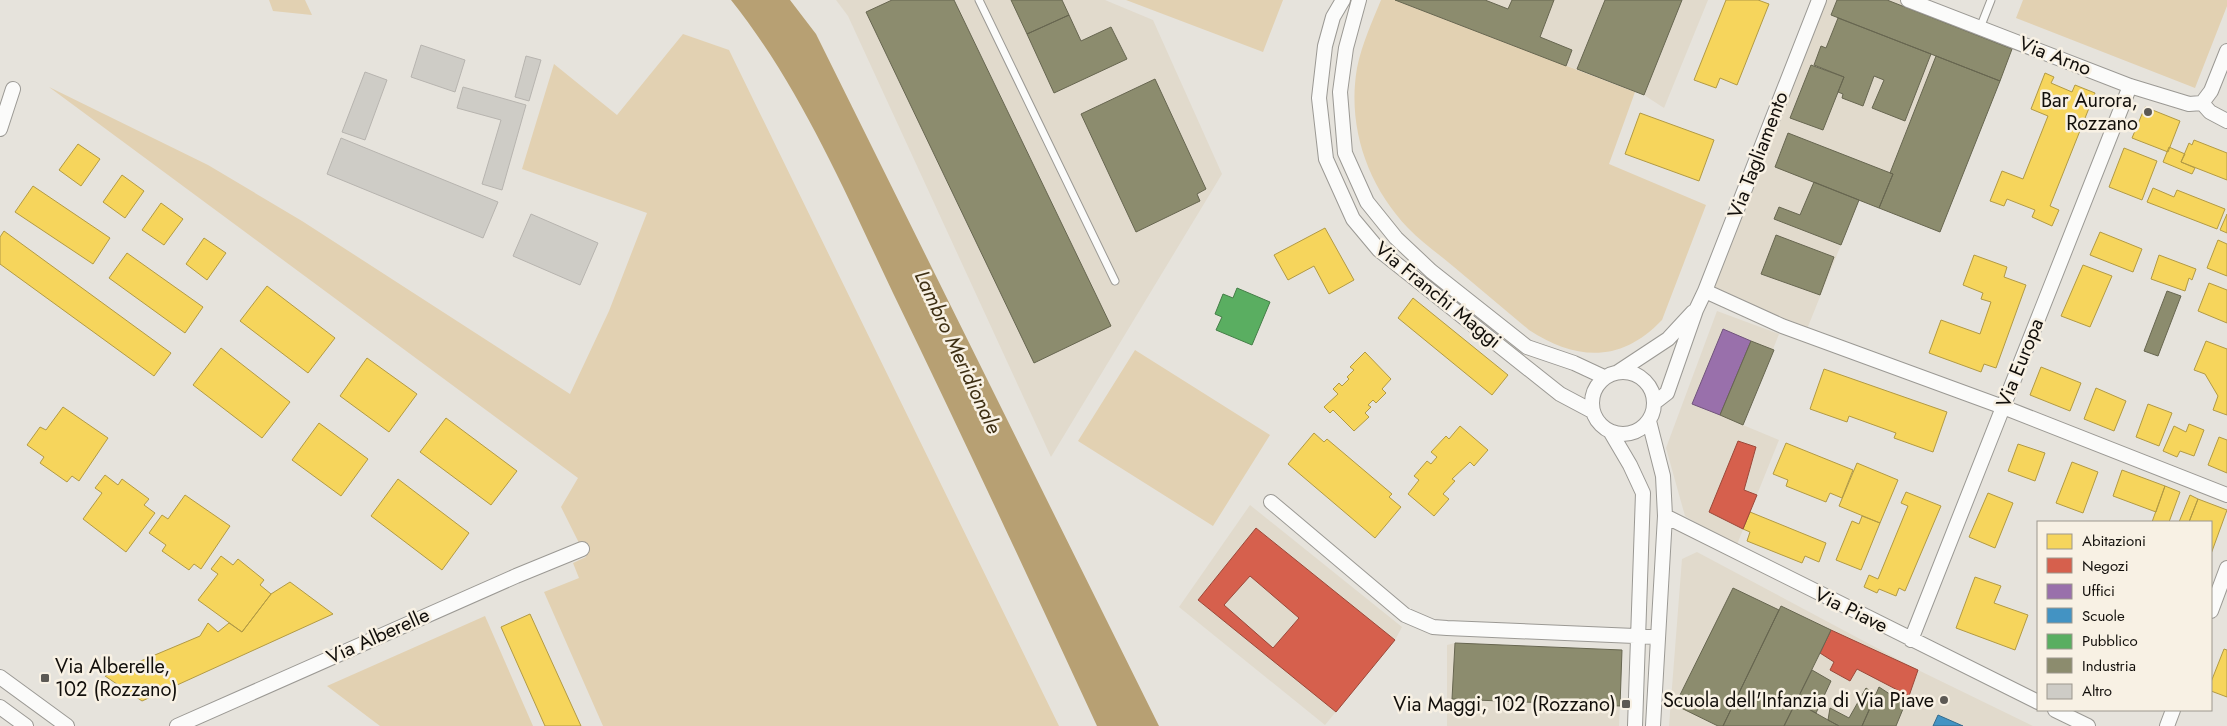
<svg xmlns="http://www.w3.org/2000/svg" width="2227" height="726" font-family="Jost,sans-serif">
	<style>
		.built { fill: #e1dacc }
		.green { fill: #e2d1b2 }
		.water { fill: #b7a073 }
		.homes { fill: #f6d55c; stroke: #b29a44 }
		.shops { fill: #d6604d; stroke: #9b4839; fill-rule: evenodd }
		.offices { fill: #9970ab; stroke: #70537b }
		.schools { fill: #4393c3; stroke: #346b8c }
		.public { fill: #5aae61; stroke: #447e47 }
		.industry { fill: #8c8c6e; stroke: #676650 }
		.building { fill: #ceccc6; stroke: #b7b4af }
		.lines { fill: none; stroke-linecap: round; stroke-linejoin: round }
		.lane-casing { stroke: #9b9994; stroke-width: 9 }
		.street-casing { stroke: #9b9994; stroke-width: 16 }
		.lane { stroke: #fbfbfa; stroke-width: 7 }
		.street { stroke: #fbfbfa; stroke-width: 14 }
		.poi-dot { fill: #5c5954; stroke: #f8f1e4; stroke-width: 2 }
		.labels { text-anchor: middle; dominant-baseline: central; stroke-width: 5; stroke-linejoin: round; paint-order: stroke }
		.street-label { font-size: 20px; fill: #120f0b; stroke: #f8f1e4 }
		.poi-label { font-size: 20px; fill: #120f0b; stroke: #f8f1e4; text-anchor: end }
		.water-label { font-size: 21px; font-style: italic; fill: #3e2f13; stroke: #f8f1e4 }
	</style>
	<rect width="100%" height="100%" fill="#e6e3dc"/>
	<!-- built -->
	<path class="built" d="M836,0h269l48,20 69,154 -171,283 -203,-441z
		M1395,0h313l-44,108 -20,-13z
		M1819,0h89l107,41 -75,191 -81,-32 -54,134 -100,-43z
		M1717,311l62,23 -36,91 36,15 -43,107 -51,-31 -19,-68z
		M1250,505l152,122 -7,13 -70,85 -146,-118z
		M1697,552l221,118 115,56h-364l13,-167z
		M1455,643l167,7 -3,76h-172v-81z"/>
	<!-- green -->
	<path class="green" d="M269,0h36l7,15 -39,-4z
		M1126,0h157l-20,52z
		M1381,0h14l240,92 -26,72 97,41 -44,115c-41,43 -85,41 -133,10 -25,-21 -50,-42 -75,-63 -15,-13 -33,-25 -46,-39 -41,-43 -61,-102 -51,-160 5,-24 15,-46 24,-68z
		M2023,0h204v6l-32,82 -179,-70z
		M683,34l46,16 330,676h-456l-59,-134 35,-14 -6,-15 13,-6 -25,-50 17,-29 -529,-391 159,78 94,56 268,173 39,-83 38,-98 -125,-44 32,-105 63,51z
		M1135,350l135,85 -57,91 -135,-85z
		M485,616l48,110h-153l-53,-40z"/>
	<!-- water -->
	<path class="water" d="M731,0h59l26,34 343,692h-62c-67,-145 -134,-289 -204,-433 -48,-101 -92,-205 -162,-293z"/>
	<!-- homes -->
	<path class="homes" d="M1726,0h32l11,4 -32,81 -17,-7 -4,10 -22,-8z
		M2045,73l9,4 -3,6 21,9 3,-7 20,8 -45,113 9,4 -7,16 -20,-9 3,-7 -28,-11 -3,7 -14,-5 12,-30 21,8 25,-63 -17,-7z
		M2145,107l35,14 -12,31 -36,-14z
		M1640,113l74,27 -15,41 -74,-27z
		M2194,140l33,13v27l-46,-18 8,-19 3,2z
		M78,144l22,15 -19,27 -22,-16z
		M2169,147l16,7 -4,8 14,6 -3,6 -29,-12z
		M2124,148l33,13 -15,39 -33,-13z
		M122,175l22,16 -19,27 -22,-16z
		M33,186l77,52 -17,26 -78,-52z
		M2153,188l21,9 3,-7 48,19 -8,20 -70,-27z
		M161,203l22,16 -19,26 -22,-15z
		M2227,214v19l-7,-3z
		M1325,228l29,52 -25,14 -15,-28 -26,14 -14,-25z
		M4,231l167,122 -17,23 -154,-112v-27z
		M2100,232l42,17 -9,23 -43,-17z
		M204,238l22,15 -19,27 -21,-16z
		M2218,240l9,4v32l-20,-8z
		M127,253l76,54 -18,26 -76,-55z
		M1974,255l33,12 -3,10 22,8 -30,83 -12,-4 -3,8 -52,-19 12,-33 39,14 11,-32 -10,-3 2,-6 -20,-8z
		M2159,255l37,14 -4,11 -3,-2 -4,13 -34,-12z
		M2083,265l29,11 -22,51 -29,-11z
		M2209,283l18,7v33l-29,-12z
		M267,286l68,52 -27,35 -68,-52z
		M1413,298l95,77 -16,20 -94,-77z
		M2206,341l21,8v66l-14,-5 5,-14 -13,-22 -11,-4z
		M221,348l69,54 -28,36 -69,-53z
		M1365,352l26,27 -9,10 4,4 -10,10 -3,-3 -5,5 3,2 -6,6 4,4 -15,14 -21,-21 -3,3 -6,-6 14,-13 -5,-5 6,-6 3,3 7,-7 -2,-2 7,-7 -4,-3z
		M367,358l50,36 -28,38 -49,-36z
		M2041,367l40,16 -11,28 -40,-16z
		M1824,369l123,43 -14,40 -39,-14 2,-5 -47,-17 -2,6 -37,-13z
		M2096,388l30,13 -12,30 -30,-12z
		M2148,404l24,9 -13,33 -23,-9z
		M63,407l45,31 -29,43 -7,-5 -5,6 -27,-19 4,-6 -17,-12 13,-18 6,3z
		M446,418l71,53 -26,34 -71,-53z
		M319,423l49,36 -27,37 -49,-36z
		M2189,424l15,6 -10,26 -14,-5 -3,6 -14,-6 11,-25 12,6z
		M1460,426l28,24 -14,16 -4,-4 -18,17 3,2 -12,13 6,5 -15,17 -26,-22 11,-14 -5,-4 13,-15 4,3 6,-7 -6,-5 15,-16 3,3z
		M1314,433l10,9 3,-3 65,55 -3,3 12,10 -26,31 -87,-74z
		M2219,437l8,3v33l-19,-8z
		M1786,443l67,27 -11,28 -12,-5 -4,9 -40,-16 2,-6 -15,-6z
		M2018,444l27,9 -10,28 -27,-10z
		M2072,462l26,10 -15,41 -27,-10z
		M1857,463l41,17 -18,43 -41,-17z
		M2122,470l43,16 -9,26 -43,-16z
		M105,475l13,10 4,-6 27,20 -5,6 11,8 -29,39 -43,-33 19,-26 -7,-5z
		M398,479l71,54 -27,37 -71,-54z
		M2165,486l15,6 -11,30h-17z
		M1906,492l35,14 -36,85 -6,-3 -3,8 -17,-7 -2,4 -13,-6 5,-12 9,4 30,-73 -7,-3z
		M1988,493l25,10 -18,45 -26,-11z
		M185,495l45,31 -29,43 -7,-5 -5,6 -27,-19 4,-6 -17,-12 13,-18 6,4z
		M2190,495l8,4 -9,23h-10z
		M2198,499l29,11 -16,44v-32h-22z
		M1750,512l76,31 -7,19 -14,-6 -3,7 -55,-22 3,-9 -7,-3z
		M1862,516l18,7 -19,47 -25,-10 16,-39 7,3z
		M221,556l12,9 5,-6 26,21 -4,5 11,9 -29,38 -44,-32 20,-26 -7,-5z
		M1975,577l26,9 -7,17 34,12 -13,35 -59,-22z
		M290,582l43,32 -191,87 -37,-25 95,-40 8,-13 10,9 11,-9 13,9 29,-38z
		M530,614l51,112h-36l-44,-99z
		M2224,649l3,1v47l-16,-6v-9z"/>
	<!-- shops -->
	<path class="shops" d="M1738,441l18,6 -12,43 13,5 -14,34 -34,-17z
		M1256,528l139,112 -59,72 -138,-112zM1250,576l49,42 -26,30 -49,-43z
		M1831,630l87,40 -9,26 -52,-27 -7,12 -20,-11 4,-8 -14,-9z"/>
	<!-- offices -->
	<path class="offices" d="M1723,329l28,12 -31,74 -28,-11z"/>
	<!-- schools -->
	<path class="schools" d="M1938,715l25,11h-30z"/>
	<!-- public -->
	<path class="public" d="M1237,288l33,14 -18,43 -36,-15 6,-13 -7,-3 8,-20 10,4z"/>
	<!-- industry -->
	<path class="industry" d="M892,0h62l157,326 -77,37 -168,-351z
		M1011,0h51l7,15 -42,19z
		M1395,0h90l23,9 4,-9h42l-14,37 32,13 -6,16z
		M1605,0h77l-38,95 -67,-26z
		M1837,0h50l125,49 -12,32 -169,-66z
		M1069,15l12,26 30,-14 16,32 -73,34 -27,-59z
		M1838,18l93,36 -26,67 -33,-13 12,-28 -10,-4 -11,30 -21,-8 1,-4 -5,-2 6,-15 -30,-12 7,-19 5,2z
		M1936,56l64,25 -60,151 -61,-24 14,-34 -3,-1z
		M1811,65l33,12 -21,53 -33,-12z
		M1155,79l51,110 -9,5 3,7 -64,31 -55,-118z
		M1788,133l105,41 -14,34 -104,-41z
		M1814,182l45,18 -18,45 -67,-26 5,-12 21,8z
		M1776,235l58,22 -14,38 -59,-21z
		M2167,291l14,5 -23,60 -14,-5z
		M1751,341l23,9 -31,75 -23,-10z
		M1733,588l46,22 -56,116h-5l-43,-21z
		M1781,606l50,24 -11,23 -36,73h-61z
		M1455,643l167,7 -2,56 -168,-7z
		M1812,670l19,11 -15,32 -20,-11z
		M1879,687l26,17 -9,22h-34z
		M1866,688l10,7 -14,31h-23l-11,-6 2,-12 19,10z
		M1796,702l32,18 11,6h-55z"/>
	<!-- building -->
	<path class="building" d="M421,45l44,15 -10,32 -44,-15z
		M526,56l15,4 -12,41 -14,-4z
		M365,72l22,8 -22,60 -23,-8z
		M463,87l63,18 -24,85 -20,-6 19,-64 -44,-12z
		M341,138l157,64 -15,36 -156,-64z
		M531,214l67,29 -18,42 -67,-29z"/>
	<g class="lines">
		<!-- lane casing -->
		<g class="lane-casing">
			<path id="lane" d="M979,0l136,281
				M1980,28l11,-28"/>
		</g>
		<!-- street casing -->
		<g class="street-casing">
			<path id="street" d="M1343,0l-10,17 -8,29 -6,52 7,61 27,60 26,31 181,144 32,17
				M1359,0l-13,48 -6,44 5,61 22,49 29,36 35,33 96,76 47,16 30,14
				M1908,0l222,86 59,18 13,-1
				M2202,103l9,-12 16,-40
				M2202,103l8,9 17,9
				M0,129l13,-40
				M1705,291l77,35 221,81 224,88
				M1592 403a31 31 0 1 1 62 0a31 31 0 1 1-62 0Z
				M1618,372l50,-33 25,-27
				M1654,403l13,-10 29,-83 9,-19 114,-291
				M1649,421l14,55 2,40 -12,210
				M1610,431l20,34 13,28 -8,233
				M1271,502l134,113 28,12 14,1 211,9
				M1665,516l373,186
				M2211,611l16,-43
				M1911,640l219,-554
				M0,677l67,49
				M0,707l26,19
				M2055,710l33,16
				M177,726l339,-150 66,-27
				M2167,726l6,-16"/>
		</g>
		<!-- lane -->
		<use href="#lane" class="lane"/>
		<!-- street -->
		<use href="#street" class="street"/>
	</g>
	<!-- markers -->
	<g class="poi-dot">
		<circle cx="2148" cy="112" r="5"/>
		<rect x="40" y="673" width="10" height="10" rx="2.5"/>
		<circle cx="1944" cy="700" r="5"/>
		<rect x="1621" y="699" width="10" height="10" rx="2.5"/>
	</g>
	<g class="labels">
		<!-- street labels -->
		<g class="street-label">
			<text transform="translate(2055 56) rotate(21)">Via Arno</text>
			<text transform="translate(1758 155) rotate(-69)">Via Tagliamento</text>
			<text transform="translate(1438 295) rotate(39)">Via Franchi Maggi</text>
			<text transform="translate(2020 363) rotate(-68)">Via Europa</text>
			<text transform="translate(1851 610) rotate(26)">Via Piave</text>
			<text transform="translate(378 636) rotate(-24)">Via Alberelle</text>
		</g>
		<!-- poi labels -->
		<g class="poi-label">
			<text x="2138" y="100">Bar Aurora,<tspan x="2138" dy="23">Rozzano</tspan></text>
			<text x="55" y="666" text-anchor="start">Via Alberelle,<tspan x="55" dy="23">102 (Rozzano)</tspan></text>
			<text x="1934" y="700">Scuola dell'Infanzia di Via Piave</text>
			<text x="1616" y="704">Via Maggi, 102 (Rozzano)</text>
		</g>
		<!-- water labels -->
		<g class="water-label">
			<text transform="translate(958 352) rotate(65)">Lambro Meridionale</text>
		</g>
	</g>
	<!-- legend -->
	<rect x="2037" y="521" width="175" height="190" fill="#f8f1e4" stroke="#9c978d"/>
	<rect x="2047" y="534" width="25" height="15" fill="#f6d55c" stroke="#9c978d"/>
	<text x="2082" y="546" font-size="15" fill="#120f0b">Abitazioni</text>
	<rect x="2047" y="558" width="25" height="15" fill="#d6604d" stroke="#9c978d"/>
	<text x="2082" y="571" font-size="15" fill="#120f0b">Negozi</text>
	<rect x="2047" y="584" width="25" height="15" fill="#9970ab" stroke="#9c978d"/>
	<text x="2082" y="596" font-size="15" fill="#120f0b">Uffici</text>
	<rect x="2047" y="608" width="25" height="15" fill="#4393c3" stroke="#9c978d"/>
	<text x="2082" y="621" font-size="15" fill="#120f0b">Scuole</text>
	<rect x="2047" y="634" width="25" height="15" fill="#5aae61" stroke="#9c978d"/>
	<text x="2082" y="646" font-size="15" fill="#120f0b">Pubblico</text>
	<rect x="2047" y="658" width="25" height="15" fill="#8c8c6e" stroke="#9c978d"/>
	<text x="2082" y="671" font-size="15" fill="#120f0b">Industria</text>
	<rect x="2047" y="684" width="25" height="15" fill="#ceccc6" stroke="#9c978d"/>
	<text x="2082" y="696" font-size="15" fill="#120f0b">Altro</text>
</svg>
